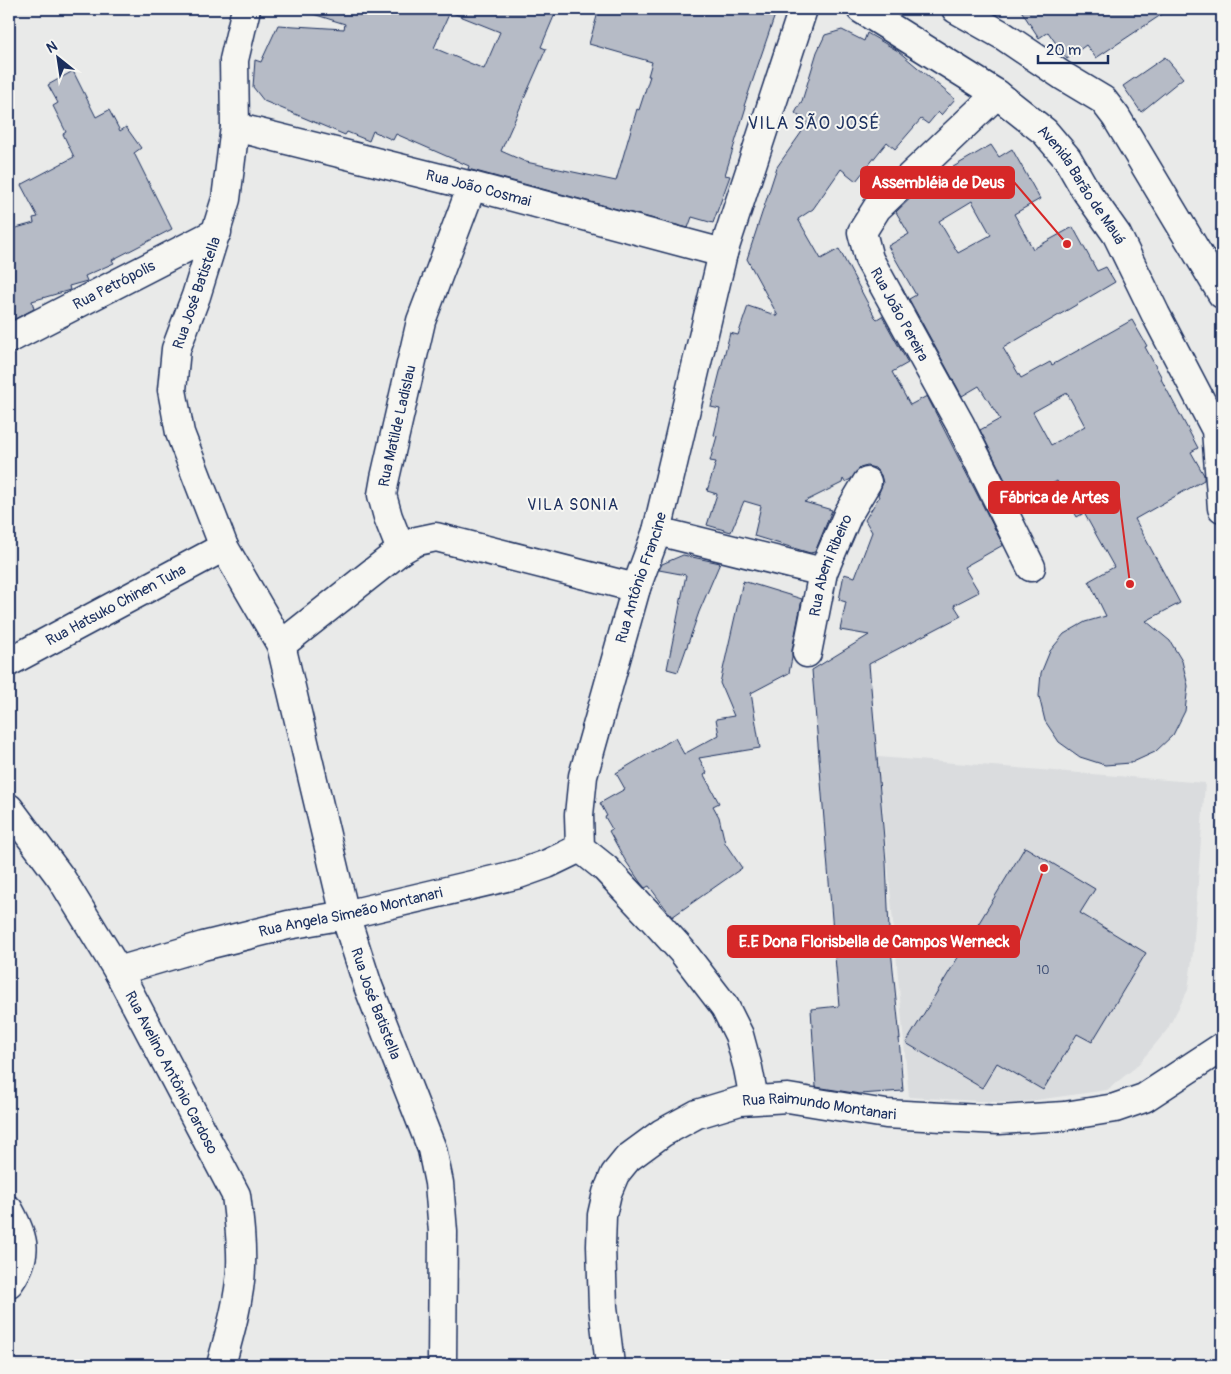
<svg xmlns="http://www.w3.org/2000/svg" width="1231" height="1374" font-family="Pangolin,sans-serif">
	<style>
		.built { fill: #dadcde }
		.building { fill: #b6bbc6; stroke: #1b2f5e; fill-rule: evenodd }
		.lines { fill: none; stroke-linecap: round; stroke-linejoin: round }
		.minor-casing { stroke: #1b2f5e; stroke-width: 31 }
		.major-casing { stroke: #1b2f5e; stroke-width: 31 }
		.minor { stroke: #f6f6f2; stroke-width: 28 }
		.major { stroke: #f6f6f2; stroke-width: 28 }
		.labels { text-anchor: middle; dominant-baseline: central; stroke-width: 4; stroke-linejoin: round; paint-order: stroke }
		.number-label { font-size: 12px; fill: #425278 }
		.street-label { font-size: 15px; fill: #1b2f5e; stroke: #f6f6f2 }
		.neighbourhood-label { font-size: 16px; letter-spacing: 1px; fill: #1b2f5e; stroke: #f6f6f2 }
		.quarter-label { font-size: 18px; letter-spacing: 1px; fill: #1b2f5e; stroke: #f6f6f2 }
		.leader { fill: none; stroke: #d62828; stroke-width: 2 }
		.callout-dot { fill: #d62828; stroke: #f6f6f2; stroke-width: 2 }
		.callout { fill: #d62828; stroke: #d62828; stroke-width: 2 }
		.callout-label { font-size: 16px; text-anchor: middle; font-weight: bold; fill: #fff }
	</style>
	<rect width="100%" height="100%" fill="#e9eae9"/>
	<filter id="ink" filterUnits="userSpaceOnUse"><feTurbulence type="fractalNoise" baseFrequency=".02" numOctaves="2"/><feDisplacementMap in="SourceGraphic" scale="10" xChannelSelector="R" yChannelSelector="G"/><feConvolveMatrix kernelMatrix="1 2 1 2 8 2 1 2 1" color-interpolation-filters="sRGB"/></filter>
	<g filter="url(#ink)">
		<!-- built -->
		<path class="built" d="M878,757l327,26 -12,169 -5,38 -21,40 -10,12 -21,25 -29,23 -92,13 -106,-6z"/>
		<!-- building -->
		<path class="building" d="M310,9h247l-16,38 5,2 -45,102 25,11 90,19 21,-72 2,1 11,-34h-2l4,-14 -63,-18 10,-35h178l-33,97 2,1 -21,68 5,1 -17,47 -21,-6 -4,11 -220,-59 1,-3 -73,-32 -3,6 -20,-9 -4,10 -22,-9 -2,3 -81,-34 -11,-14 2,-27 6,2 17,-37 66,4 1,-5 -35,-11zM450,12l50,20 -16,37 -50,-21z
			M1020,9h150l-74,49 -10,-13 -19,14 -19,-27 -9,6z
			M842,30l22,11 3,-8 31,18 57,48 -14,16 -3,-3 -10,12 -7,-5 -26,30 -8,-7 -31,39 -15,-12 -28,40 -15,10 23,40 18,-10 36,68 2,2 5,-3 26,47 -16,9 18,33 17,-9 76,149 -39,22 15,25 -25,13 7,11 -92,48 17,198 3,68 11,109 -1,-1 4,53 -43,3 -44,-7 -5,-78 28,-3 -27,-336 57,-35 -29,-5 6,-28 -7,-2 5,-26 11,3 17,-45 -7,-12 14,-23 -1,-2 5,-12 -2,-8 -6,-7 -8,-2 -7,2 -9,11 -6,3 -2,-3 -1,4 -38,19 28,8 -17,42 -5,1 -56,-17 7,-30 -17,-5 -13,31 -24,-7 10,-31 -10,-3 9,-29 -6,-1 7,-25 -3,-1 6,-26 -9,-2 19,-74 8,2 10,-29 30,10 -31,-57 30,-92 31,-44 -13,-10 7,-12 15,-49 8,-17z
			M1165,57l18,21 -42,34 -18,-26z
			M73,71l23,46 13,-7 11,21 6,-4 15,21 -7,5 38,76 -60,31 2,3 -29,13 2,5 -18,5 1,4 -38,11 2,8 -25,13v-92l25,-7 -1,-5 5,-1 -17,-32 53,-28 -11,-23 3,-2 -13,-26 5,-3 -10,-18z
			M991,145l8,12 13,-8 28,50 -26,15 19,35 40,-22 24,44 9,-4 9,15 -112,66 18,30 29,-16 2,3 80,-45 15,26 -2,1 17,31 -1,1 37,69 -7,4 13,23v5l-69,39 45,84 -34,18 24,20 12,20 6,25 -3,25 -12,24 -18,17 -24,11 -26,2 -25,-8 -21,-15 -14,-21 -6,-25 2,-23 9,-22 14,-17 21,-12 21,-6 -17,-35 25,-14 -30,-54 -7,4 -20,-36 -40,23 -37,-74 20,-11 -21,-33 -17,10 -53,-97 7,-4 -28,-49 21,-12 -13,-22 25,-24 9,-5 -1,-2zM972,201l19,34 -33,18 -19,-32zM1067,393l18,33 -34,19 -18,-33z
			M683,555l37,8 -21,49 -21,60 -11,-3 19,-94 -27,-5 3,-6z
			M743,581l59,18 -10,51v8l-3,15 -38,20 9,55 -61,10 8,15 -3,2 15,28 -6,3 6,11 6,26 17,25 -70,49 -23,-31 -4,2 -5,-6 -15,-22 -16,-29 3,-2 -7,-12 2,-1 -7,-13 25,-14 -9,-16 59,-35 9,16 35,-19 -3,-16 18,-3 -14,-33z
			M1025,847l70,42 -15,24 66,40 -54,89 -15,-8 -34,56 -46,-27 -15,25 -76,-45z"/>
		<g class="lines">
			<!-- minor casing -->
			<g class="minor-casing">
				<g id="minor">
					<path id="s1" d="M246,9l-12,51 1,67 -9,72 -30,97 -20,53 -4,41 8,43 44,114 57,98 64,270 23,71 64,163 7,34 4,49 -1,133"/>
					<path id="s2" d="M997,94l-120,114 -15,24 7,27 91,165 71,143"/>
					<path id="s3" d="M235,127l237,59 251,67"/>
					<path id="s4" d="M9,339l208,-107"/>
					<path d="M657,531l166,41"/>
					<path id="s5" d="M401,550l-13,-33 -6,-22 3,-17 36,-157 51,-135"/>
					<path d="M281,645l120,-95 16,-9 19,-4 200,51"/>
					<path id="s6" d="M807,653l16,-81 25,-58 19,-32"/>
					<path id="s7" d="M9,662l215,-115"/>
					<path id="s8" d="M9,808l52,70 57,93 118,224c3,24 6,48 5,73 -1,30 -12,68 -20,97"/>
					<path id="s9" d="M118,971l85,-25 85,-21 57,-10 174,-41 28,-10 33,-16"/>
					<path id="s10" d="M754,1099l-6,-31 -9,-33 -14,-28 -43,-56 -28,-31 -49,-52 -25,-20 -1,-33 4,-39 53,-188 21,-57 66,-278 80,-244"/>
					<path d="M9,1210c16,29 20,45 0,73"/>
				</g>
			</g>
			<!-- major casing -->
			<g class="major-casing">
				<g id="major">
					<path id="s11" d="M861,9l136,85 48,38 22,26 19,33 31,44 39,80 60,115 6,78"/>
					<path d="M956,9l46,26 61,41 40,24 13,17 106,177"/>
					<path id="s12" d="M610,1365l-7,-58 -2,-61 1,-31 5,-22 8,-19 13,-16 34,-25 35,-19 43,-13 48,-3 98,16 113,6 66,-4 50,-8 29,-10 78,-51"/>
				</g>
			</g>
			<!-- minor -->
			<use href="#minor" class="minor"/>
			<!-- major -->
			<use href="#major" class="major"/>
		</g>
	</g>
	<g class="labels">
		<!-- number labels -->
		<g class="number-label">
			<text x="1043" y="970">10</text>
		</g>
		<!-- street labels -->
		<g class="street-label">
			<text stroke="none"><textPath href="#s11" startOffset="286">Avenida Barão de Mauá</textPath></text>
			<text stroke="none"><textPath href="#s3" startOffset="251">Rua João Cosmai</textPath></text>
			<text stroke="none"><textPath href="#s4" startOffset="118">Rua Petrópolis</textPath></text>
			<text transform="translate(197 293) rotate(-71)">Rua José Batistella</text>
			<text stroke="none"><textPath href="#s2" startOffset="285">Rua João Pereira</textPath></text>
			<text stroke="none"><textPath href="#s5" startOffset="129">Rua Matilde Ladislau</textPath></text>
			<text stroke="none"><textPath href="#s6" startOffset="91">Rua Abeni Ribeiro</textPath></text>
			<text stroke="none"><textPath href="#s10" startOffset="592">Rua Antônio Francine</textPath></text>
			<text stroke="none"><textPath href="#s7" startOffset="121">Rua Hatsuko Chinen Tuha</textPath></text>
			<text stroke="none"><textPath href="#s9" startOffset="240">Rua Angela Simeão Montanari</textPath></text>
			<text stroke="none"><textPath href="#s1" startOffset="1042">Rua José Batistella</textPath></text>
			<text stroke="none"><textPath href="#s8" startOffset="311">Rua Avelino Antônio Cardoso</textPath></text>
			<text stroke="none"><textPath href="#s12" startOffset="421">Rua Raimundo Montanari</textPath></text>
		</g>
		<!-- neighbourhood labels -->
		<g class="neighbourhood-label">
			<text x="573" y="505">VILA SONIA</text>
		</g>
		<!-- quarter labels -->
		<g class="quarter-label">
			<text x="814" y="123">VILA SÃO JOSÉ</text>
		</g>
	</g>
	<!-- callouts -->
	<path class="leader" d="M1067 244L1014 182M1130 584L1119 497M1044 868L1019 941"/>
	<g class="callout-dot">
		<circle cx="1067" cy="244" r="5"/>
		<circle cx="1130" cy="584" r="5"/>
		<circle cx="1044" cy="868" r="5"/>
	</g>
	<g class="callout">
		<rect x="861" y="167" width="153" height="31" rx="5"/>
		<rect x="989" y="482" width="130" height="31" rx="5"/>
		<rect x="728" y="926" width="291" height="31" rx="5"/>
	</g>
	<g class="callout-label">
		<text x="938" y="188">Assembléia de Deus</text>
		<text x="1054" y="503">Fábrica de Artes</text>
		<text x="874" y="947">E.E Dona Florisbella de Campos Werneck</text>
	</g>
	<!-- margin -->
	<rect width="1231" height="1374" fill="none" stroke="#f6f6f2" stroke-width="30"/>
	<rect x="15" y="15" width="1201" height="1344" fill="none" stroke="#1b2f5e" stroke-width="2" filter="url(#ink)"/>
	<!-- north arrow -->
	<g transform="translate(58 58) rotate(330)" stroke="#f6f6f2" stroke-width="4" paint-order="stroke">
	<path d="M0-4L9 19L0 12L-9 19Z" fill="#1b2f5e"/>
	<text y="-8" font-size="14" font-weight="bold" text-anchor="middle" fill="#1b2f5e">N</text>
	</g>
	<!-- scale -->
	<path d="M1038 55v8h70v-8" fill="none" stroke="#1b2f5e" stroke-width="2.5"/>
	<text x="1046" y="55" font-size="15" fill="#1b2f5e" stroke="#f6f6f2" stroke-width="4" paint-order="stroke">20 m</text>
</svg>
